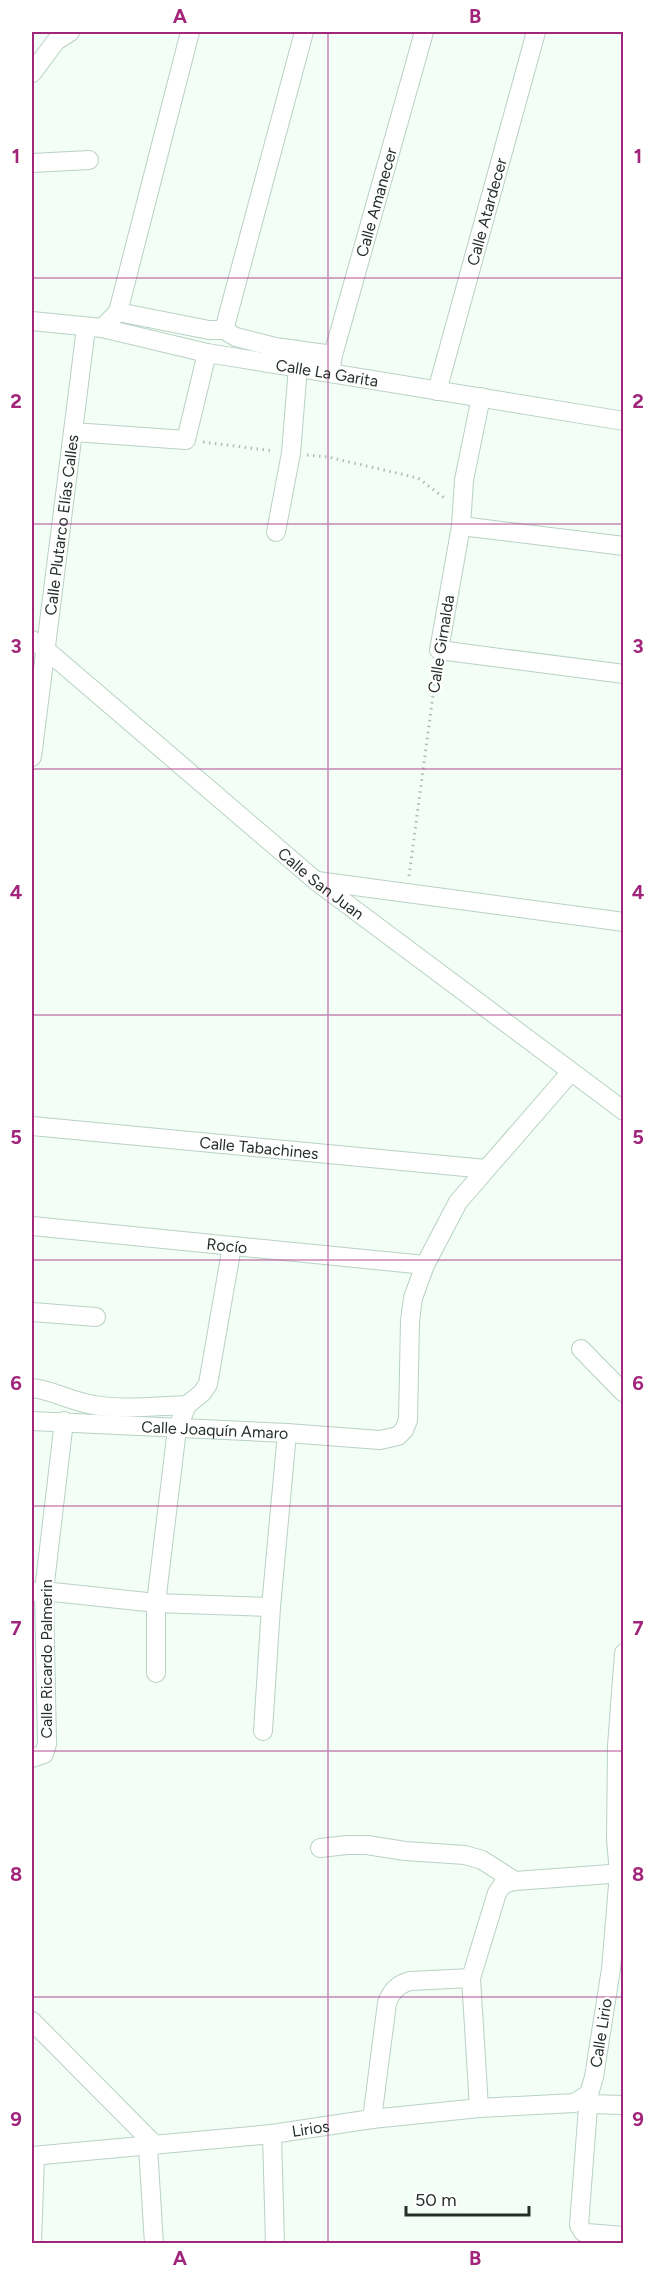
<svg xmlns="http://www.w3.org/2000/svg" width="655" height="2275" font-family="Figtree,sans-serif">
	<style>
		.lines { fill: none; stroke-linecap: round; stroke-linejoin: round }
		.minor-casing { stroke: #b8d2c3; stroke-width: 20 }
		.path { stroke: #b2bcb6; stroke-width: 3; stroke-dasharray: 1.5 4.5; stroke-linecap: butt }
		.minor { stroke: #fff; stroke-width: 18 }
		.grid { fill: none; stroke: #a0257b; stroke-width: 1.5; stroke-opacity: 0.55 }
		.labels { text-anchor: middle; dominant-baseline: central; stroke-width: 4.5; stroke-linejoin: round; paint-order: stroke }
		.street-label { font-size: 16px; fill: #26302a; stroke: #fff }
		.neatline { fill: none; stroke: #a0257b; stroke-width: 2 }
		.grid-label { font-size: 20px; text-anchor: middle; font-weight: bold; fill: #a0257b }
	</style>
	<rect width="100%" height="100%" fill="#f3fef7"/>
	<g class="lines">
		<!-- minor casing -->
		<g class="minor-casing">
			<g id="minor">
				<path d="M32,73l24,-32 14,-9"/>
				<path d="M32,163l57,-3"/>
				<path d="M118,312l91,18h15l12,7 39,10 58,8"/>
				<path id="s1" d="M32,321l70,7 105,25 417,68"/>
				<path d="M102,328l16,-16 72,-280"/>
				<path d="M224,330l80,-298"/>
				<path id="s2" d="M330,373l3,-18 91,-323"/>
				<path id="s3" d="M437,391l99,-359"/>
				<path d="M481,397l-17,83 -3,46 -22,124 185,24"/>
				<path d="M73,432l113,8 21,-87"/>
				<path d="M461,526l163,20"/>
				<path d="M276,532l15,-79 7,-86"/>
				<path id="s4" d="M32,640l12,8 272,233 308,230"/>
				<path id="s5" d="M32,757l54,-429"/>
				<path d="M317,881l307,41"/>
				<path id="s6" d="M32,1126l454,43"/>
				<path id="s7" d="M32,1226l393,39"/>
				<path d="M32,1312l64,5"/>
				<path d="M581,1349l43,44"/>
				<path d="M32,1388c21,2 40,14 62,17 30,5 62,1 93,0"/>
				<path id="s8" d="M32,1421l255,12 93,7 18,-4 6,-6 4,-10 2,-99 3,-23 12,-33 33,-63 112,-129"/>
				<path d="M33,1592l11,-1 112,12 115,4"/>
				<path d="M624,1653l-7,93 -1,93 3,34 -8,96 -17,108 -5,17 -10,131 4,7 4,1 37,3"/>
				<path d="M156,1673v-70l21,-174 10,-24 15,-12 6,-9 24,-138"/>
				<path d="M263,1731l8,-124 16,-174"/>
				<path d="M32,1758l12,-4 3,-10 -3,-153 20,-170"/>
				<path d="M320,1848l27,-3h20l38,6 60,4 17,5 33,21"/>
				<path d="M32,2021l123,124"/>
				<path d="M588,2104l36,1"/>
				<path d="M479,2108l-8,-130 26,-85 6,-9 12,-3 109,-8"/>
				<path d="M372,2119l15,-116c4,-12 11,-19 23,-22l61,-3"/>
				<path d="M272,2134l3,110"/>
				<path d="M148,2147l6,97"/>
				<path id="s9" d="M32,2156l240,-22 100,-15 107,-11 95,-5 15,-9"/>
				<path d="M32,2244l3,-88"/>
			</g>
		</g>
		<!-- path -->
		<path class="path" d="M203,442l71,9
			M307,455l21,2 90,21 29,22
			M409,876l28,-211"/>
		<!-- minor -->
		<use href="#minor" class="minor"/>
	</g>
	<!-- grid -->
	<path class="grid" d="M328,32v2212M32,278h592M32,524h592M32,769h592M32,1015h592M32,1260h592M32,1506h592M32,1751h592M32,1997h592"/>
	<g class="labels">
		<!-- street labels -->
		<g class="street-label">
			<text stroke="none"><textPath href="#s2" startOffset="177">Calle Amanecer</textPath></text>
			<text stroke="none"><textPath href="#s3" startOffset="186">Calle Atardecer</textPath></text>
			<text stroke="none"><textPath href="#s1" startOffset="300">Calle La Garita</textPath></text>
			<text stroke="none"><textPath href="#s5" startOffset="234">Calle Plutarco Elías Calles</textPath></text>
			<text transform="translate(441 644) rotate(-81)">Calle Girnalda</text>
			<text stroke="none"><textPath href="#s4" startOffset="378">Calle San Juan</textPath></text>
			<text stroke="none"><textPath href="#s6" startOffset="228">Calle Tabachines</textPath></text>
			<text stroke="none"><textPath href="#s7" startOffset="196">Rocío</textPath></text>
			<text stroke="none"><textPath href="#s8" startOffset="183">Calle Joaquín Amaro</textPath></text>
			<text transform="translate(46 1659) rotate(-90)">Calle Ricardo Palmerin</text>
			<text transform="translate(601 2033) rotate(-81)">Calle Lirio</text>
			<text stroke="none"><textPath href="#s9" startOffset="280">Lirios</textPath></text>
		</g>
	</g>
	<!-- border -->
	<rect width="655" height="2275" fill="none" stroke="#ffffff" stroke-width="66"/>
	<!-- scale -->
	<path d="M406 2206v9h123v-9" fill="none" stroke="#26302a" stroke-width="3"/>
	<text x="415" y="2206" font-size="18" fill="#26302a" stroke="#ffffff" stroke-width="4.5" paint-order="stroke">50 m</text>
	<rect x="33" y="33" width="589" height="2209" class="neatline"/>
	<g class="grid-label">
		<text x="180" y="23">A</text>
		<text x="475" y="23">B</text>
		<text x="16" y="163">1</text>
		<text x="638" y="163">1</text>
		<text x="16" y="408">2</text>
		<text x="638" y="408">2</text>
		<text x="16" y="653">3</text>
		<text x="638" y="653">3</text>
		<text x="16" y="899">4</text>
		<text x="638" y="899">4</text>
		<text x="16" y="1144">5</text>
		<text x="638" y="1144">5</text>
		<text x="16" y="1390">6</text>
		<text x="638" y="1390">6</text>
		<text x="16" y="1635">7</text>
		<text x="638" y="1635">7</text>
		<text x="16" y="1881">8</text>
		<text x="638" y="1881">8</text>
		<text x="16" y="2126">9</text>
		<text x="638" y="2126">9</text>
		<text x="180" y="2265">A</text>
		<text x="475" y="2265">B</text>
	</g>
</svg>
